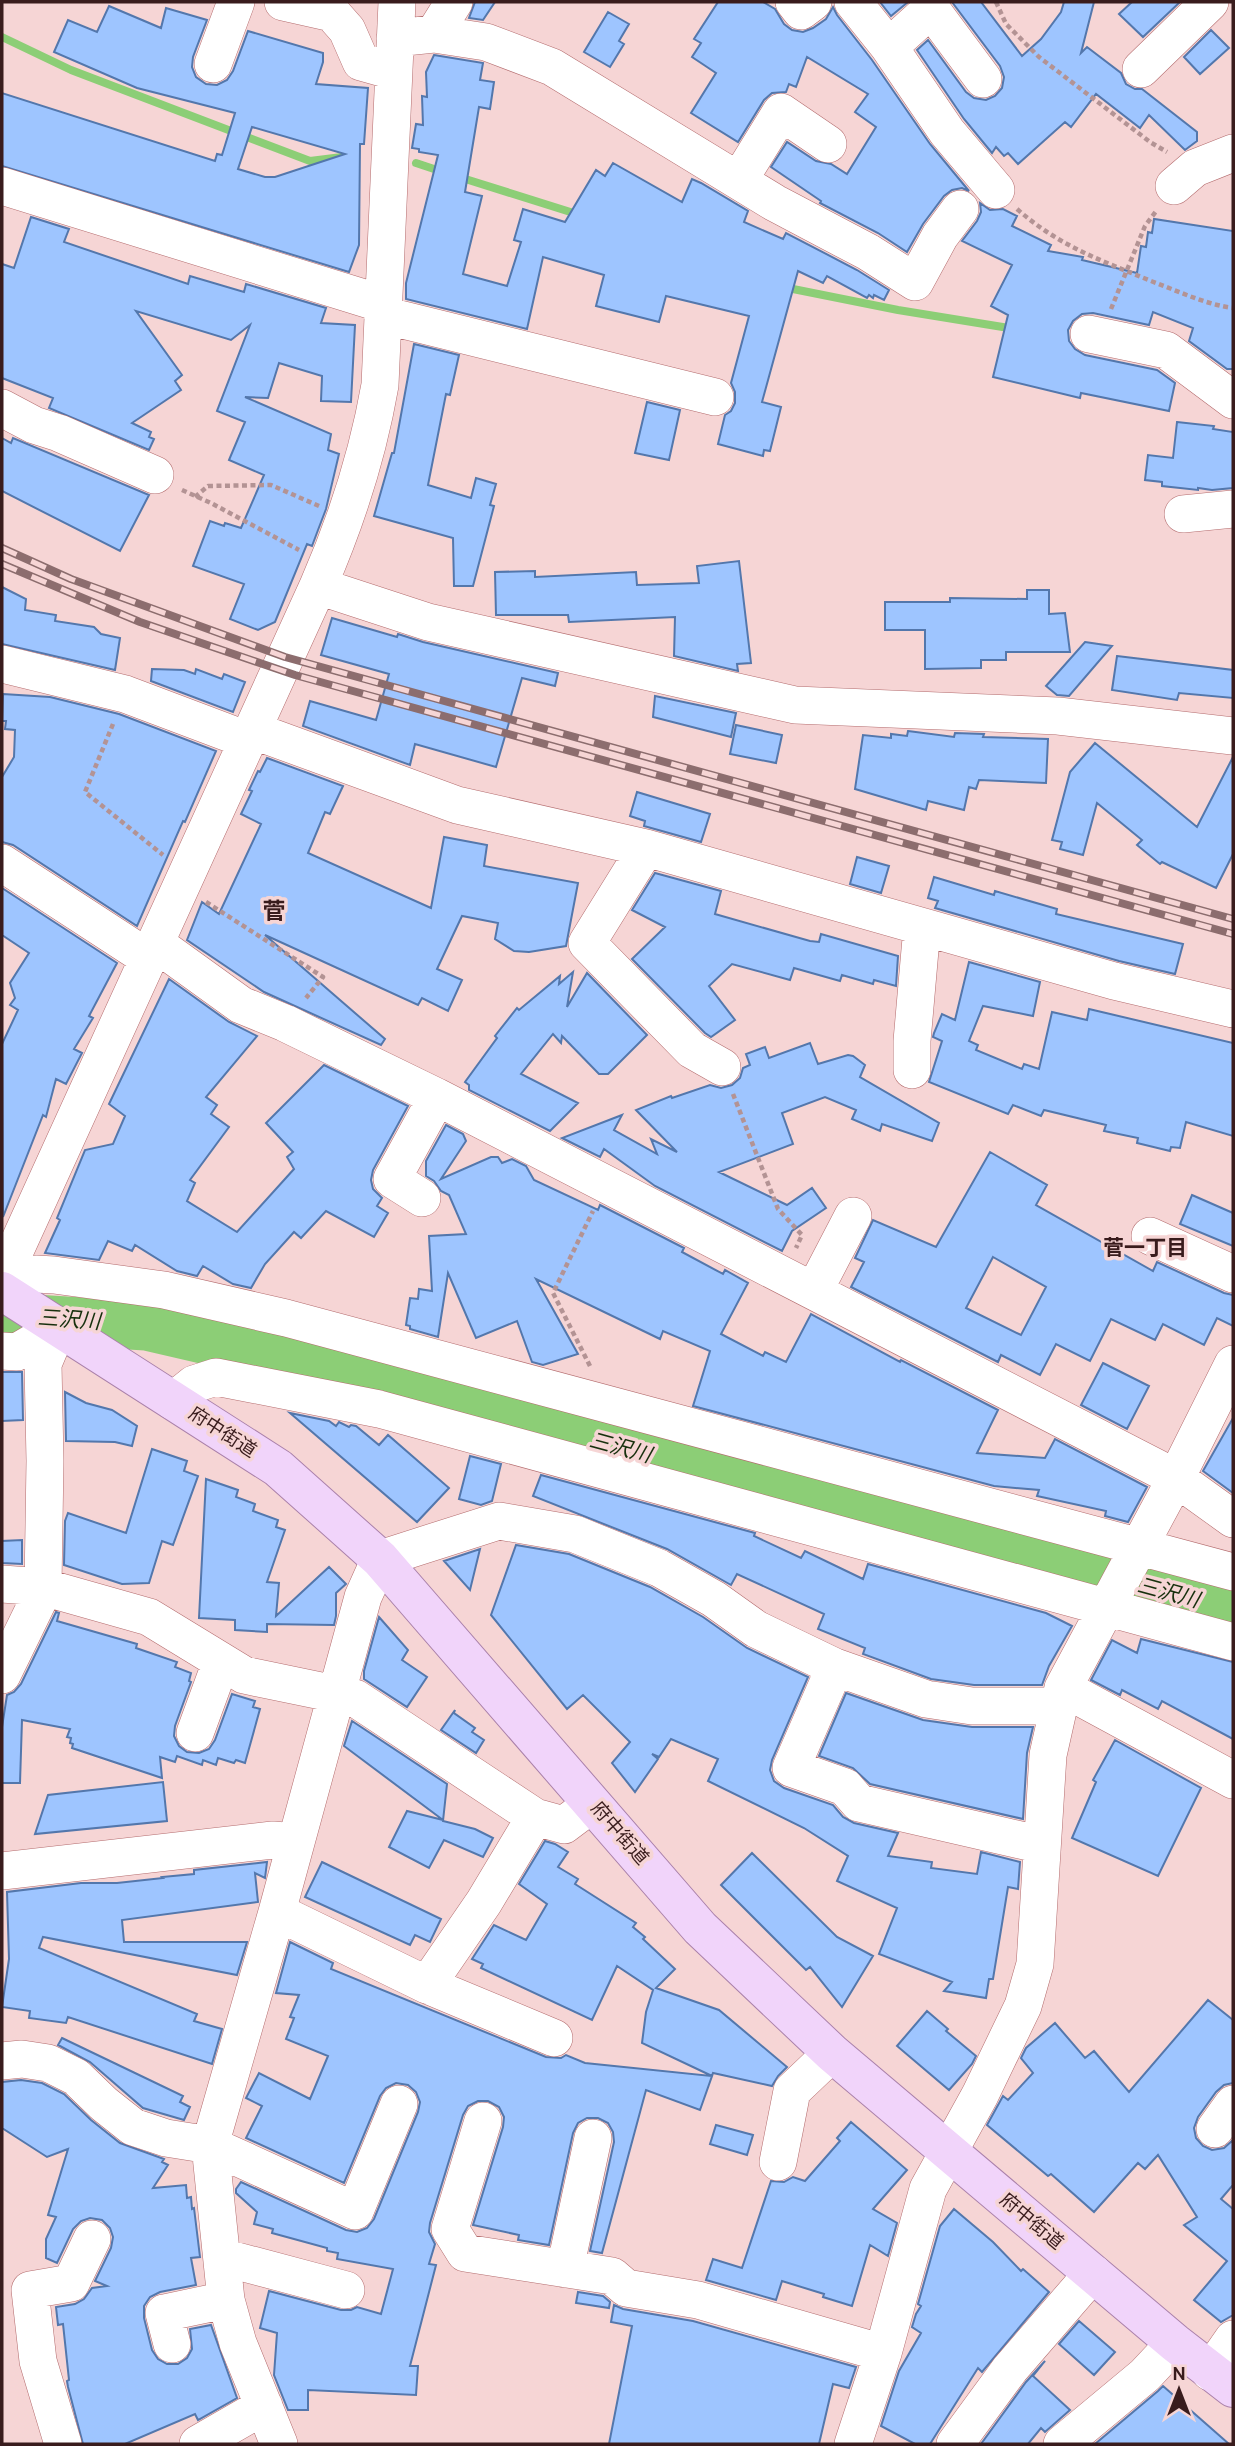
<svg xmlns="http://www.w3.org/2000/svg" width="1235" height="2446" font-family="Overpass,'Noto Sans JP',sans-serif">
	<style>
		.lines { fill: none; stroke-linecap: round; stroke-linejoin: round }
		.stream { stroke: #8cce76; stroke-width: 8 }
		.river { stroke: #8cce76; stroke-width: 49 }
		.building { fill: #9ec5ff; stroke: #5377ac; stroke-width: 2; fill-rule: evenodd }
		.minor-casing { stroke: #b46c6e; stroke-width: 38 }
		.major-casing { stroke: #aa81aa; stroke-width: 40 }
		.path { stroke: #b39394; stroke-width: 4.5; stroke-dasharray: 5 3.5; stroke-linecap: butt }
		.minor { stroke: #fff; stroke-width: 37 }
		.major { stroke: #f1d4fa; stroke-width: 38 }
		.rail-casing { stroke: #8c6d6e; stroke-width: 8 }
		.rail { stroke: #f6d5d5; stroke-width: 5; stroke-dasharray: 16; stroke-linecap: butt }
		.labels { text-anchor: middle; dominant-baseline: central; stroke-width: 7; stroke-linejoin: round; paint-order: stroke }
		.street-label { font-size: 19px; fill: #391c1d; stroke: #f6d5d5 }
		.neighbourhood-label { font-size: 21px; font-weight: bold; fill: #391c1d; stroke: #f6d5d5 }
		.water-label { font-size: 21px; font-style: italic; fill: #17300d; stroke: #f6d5d5 }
		.quarter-label { font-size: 23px; font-weight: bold; fill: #391c1d; stroke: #f6d5d5 }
	</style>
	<rect width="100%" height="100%" fill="#f6d5d5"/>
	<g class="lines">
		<!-- stream -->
		<path class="stream" d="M2,37l69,33 239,91 32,-4
			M416,163l27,9
			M459,177l121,38
			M783,287l115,23 117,19"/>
		<!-- river -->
		<path class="river" d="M2,1317l144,9 95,22 167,41 825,223"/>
	</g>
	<!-- building -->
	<path class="building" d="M475,2h20l-12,18 -14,-2z
		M718,2h45l12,7 9,15 8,6 11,2 10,-4 13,-9 7,-12 4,8 35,45 58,84 39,47 -7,-3 -10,2 -8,6 -21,28 -16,28 -29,-19 -58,-30 1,-2 -50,-34 16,-25 29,19 15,3 16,10 29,-47 -21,-15 13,-18 -61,-37 -11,30 -7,-3 -3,8 -14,1 -8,7 -26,42 -47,-29 25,-40 -24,-16 9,-14 -7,-4z
		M880,2h28l-17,14z
		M952,2h29l41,54 19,-17 20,-27 3,-10h30l-13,51 6,-6 34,26 5,11 9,5h7l55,43v9l-12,9 -36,-35 -9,13 -44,-34 -25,33 -6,-5 -47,42 -10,-11 -4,3 -8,-9 -4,6 -28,-34 -47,-69 11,-10 38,52 8,6 12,2 9,-4 7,-8 2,-11 -4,-11z
		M1132,2h48l-37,35 -24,-23z
		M109,6l52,22 5,-20 41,12 -14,37 -1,10 4,10 10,7 11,1 10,-5 6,-9 15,-40 75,22v9l-7,22 52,4 -4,56h-4l-1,101 -10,27 -347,-106v-73l213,68 2,-7 5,1 13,-42 -98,-25 -83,-36 14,-32 29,12zM252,127l93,27 -70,23h-10l-27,-8z
		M608,12l21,12 -10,17 5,3 -14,23 -26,-15z
		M1211,30l18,18 -29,26 -16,-17z
		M434,55l49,8 -3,17 14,2 -4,27 -11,-2 -14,85 17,4 -19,78 44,12 14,-44 -7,-2 9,-31 42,13 31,-52 9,6 8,-13 69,39 10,-23 9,4 47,28 -4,11 39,17 3,-6 71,37 32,20 -5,10 -10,-5 -1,3 -4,-3 -2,3 -40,-22 -4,7 -25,-12 -36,131 19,5 -11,44 -6,-1 -1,6 -45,-12 7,-29 6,-4 4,-8v-11l-4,-9 18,-67 -83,-20 -7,26 -63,-16 8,-31 -61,-18 -16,72 -121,-30v-16l32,-128 -19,-3v-3l-7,-1 4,-24 7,1 -1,-29 5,1 -1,-25z
		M980,203l10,7 13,-1 14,7 -5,10 39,19 -3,6 35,6 -1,3 55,13 4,-27 5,1 2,-15 4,1 2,-14 79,12v138h-6l-38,-28 4,-13 -40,-16 -4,13 -56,-12 -11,1 -9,7 -5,9 1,11 6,8 10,6 72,15 18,13 -6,28 -88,-18 -1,5 -87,-21 15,-62 -17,-9 21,-41 -50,-24 15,-20 4,-9z
		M31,217l38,12 -5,13 124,42 2,-8 54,16 2,-8 80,24 -5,15 34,2 -4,77 -30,-1 1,-25 -43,-13 -11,35 -23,-1 86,37 -3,16 11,4 -13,55 -8,21 -6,16 -5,-2 -32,78 -17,8 -28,-11 14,-35 -51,-18 17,-45 14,5 1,-3 16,5 23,-53 -35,-15 16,-38 -28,-11 33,-86 -19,15 -95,-29 46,64 -7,6 6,9 -49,33 19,9 -2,5 5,2 -5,11 -100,-42 4,-10 -51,-20v-114l12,4z
		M414,344l45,11 -9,40 -4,-1 -18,91 43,13 5,-20 20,6 -6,21 4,1 -21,80h-19l-1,-48 -79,-22 18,-63h2z
		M647,402l33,8 -11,50 -34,-7z
		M1177,422l37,4 -1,3 20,3v56l-21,2 -14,-2v2l-36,-4v-4l-17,-2 3,-25 25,3z
		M2,438l9,5 2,-5 136,57 -29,56 -118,-60z
		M739,561l12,102 -14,1 1,7 -64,-15 1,-39 -106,5 -1,-7h-72l-1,-43 40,-1v6l101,-5 1,13 62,-2 -2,-17z
		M2,587l24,12 -1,11 31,5 -1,6 39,6 7,7 19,4 -5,32 -113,-26z
		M1027,590h22v24l16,-1 5,39h-64v8h-25v8l-56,1v-39h-40v-28h65v-4l77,1z
		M332,618l65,19 1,-3 25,8 135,31 -3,13 -33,-8 -26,89 -81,-23 -5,21 -107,-39 7,-25 66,19 13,-46 -68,-19z
		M1085,642l27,4 -43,50 -12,-1 -11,-9z
		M1117,656l116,14v28l-54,-5 -2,7 -65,-10z
		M152,669l32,1 11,4 1,-5 26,10 2,-5 21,8 -12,30 -82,-31z
		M3,694l47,3 69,17 97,37 -31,71 -2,-1 -46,105 -124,-81 -11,-3v-65l12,-20 1,-27 -10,-1 1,-8h-4z
		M655,696l81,17 -5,24 -78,-20z
		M736,725l46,10 -6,28 -46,-9z
		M908,731l46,6 1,-4 29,1 -1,3 65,2 -2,44 -67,-3 -3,9 -7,-2 -5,23 -36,-9 -2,9 -71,-21 8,-54 28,3v-4l16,2z
		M1095,743l102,84 36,-70v97l-17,34 -54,-26 -2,2 -23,-19 5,-5 -45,-37 -14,52 -23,-6 2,-7 -10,-2 18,-68z
		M267,758l76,28 -13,28 -5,-2 -17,41 123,55 13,-71 43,8 -3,21 94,17 -12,63 -37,6 -15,-1 -19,-12 3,-16 -36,-7 -25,53 25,11 -14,31 -26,-13 -4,7 -153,-70 120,104 -4,6 -117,-53 -77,-52 15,-38 17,12 42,-90 -20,-10 11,-23 -3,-1 9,-19 2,1z
		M637,792l73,22 -9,28 -57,-16 1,-5 -15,-5z
		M857,857l32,9 -8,27 -31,-9z
		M655,873l66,18 -6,23 95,27 9,1 2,-8 77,22 -2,30 -22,-6 -1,4 -31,-9 -2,6 -46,-13 -4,12 -58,-16 -23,22 26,34 -24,17 -6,-4 -73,-74 33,-32 -33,-17z
		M934,877l60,18 1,-4 62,18 -1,5 127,30 -8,30 -56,-13 -184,-53 3,-7 -10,-3z
		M2,888l115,75 -28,53 4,2 -19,31 8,4 -16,31 -10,-5 -10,38 -3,-2 -40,102 -1,-173 16,-34 -8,-5 5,-7 -5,-15 19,-30 -27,-18z
		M969,962l71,20 -7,34 -50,-10 -14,35 9,4 -2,5 46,19 2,-5 15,5 13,-57 35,8 2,-11 144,34v93l-47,-14 -6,26 -9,-1 -1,4 -33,-8 1,-5 -34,-7 2,-6 -62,-15 -3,6 -28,-11 -5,9 -79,-32 13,-41 -9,-4 1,-4 8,-19 13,6z
		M573,972l-6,35 20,-34 60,62 -39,39h-9l-37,-38 -1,7 -8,-9 -32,40 57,29 -28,28 -81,-41v-5l-4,-3 32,-44 -2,-2 22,-28 2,2 41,-34 -1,8z
		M169,979l60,43 28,14 -51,61 11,8 -6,9 18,13 -39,53 5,3 -8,18 50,31 57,-63 -7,-12 6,-5 -27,-29 58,-58 84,41 -35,64 -2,10 2,9 9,9 -5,8 11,7 -14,24 -48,-26 -25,27 -7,-6 -29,32 -14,24 -18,-4 -30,-18 -6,10 -20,-5 -42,-26 -3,6 -24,-10 -9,19 -54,-7 15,-33 -3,-2 28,-68 28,-6 12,-28 -16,-12z
		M810,1043l8,21 30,-9 5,1 12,9 -5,12 79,46 -7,18 -50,-17 -2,7 -28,-12 4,-9 -31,-13 -43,16 11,31 -74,28 68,33 25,-17 14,20 -34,23 -10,20 -127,-65 -51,-37 -4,8 -38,-19 60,-23 -8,15 43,24 -6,-15 26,13 -41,-42 35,-14 1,2 38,-13 11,3 11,-3 8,-7 3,-10 7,-3 -4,-11 19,-7 4,11z
		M446,1125l17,9 3,7 -25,38 50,-22h7l4,6 10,-4 14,7 8,14 64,30 2,-5 84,43 -2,4 41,22 2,-4 23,13 -27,51 42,22 2,-4 21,10 25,-48 89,48 1,-2 97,50 -21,43 68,5 10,-19 92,48 -19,35 -23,-6 1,-5 -69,-15 2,-6 -45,-4 -301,-80 17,-55 -47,-20 -3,8 -124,-60 42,75 -35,11 -11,-3 -15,-41 -41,17 -28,-65 -10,64 -28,-8v-3l-4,-1 4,-27 8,1 1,-10 13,2 -3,-55 37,-2 -17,-39 -8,-4 -7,-10 -8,-5v-15z
		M990,1152l57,33 -11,20 117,66 4,-9 67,31 9,2v31l-16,-8 -13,27 -41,-21 -8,16 -44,-21 -21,42 -34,-17 -16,31 -39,-20 -3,7 -147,-75 13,-25 -9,-4 18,-38 63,27zM993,1257l53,30 -25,48 -55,-27z
		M1192,1195l41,18v33l-53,-22z
		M1103,1363l46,23 -22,43 -46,-24z
		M2,1372h20l1,48 -21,1z
		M65,1392l21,11 26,7 25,16 -5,20 -17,-4 -49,-1z
		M290,1413l39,8 7,5 3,-4 10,5 2,-2 5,1 23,19 9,-10 61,53 -32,34z
		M1233,1418v75l-30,-22z
		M152,1449l35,12 -3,10 14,5 -25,69 -11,-4 -13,42 -27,1 -58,-19 1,-44 3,-8 58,20z
		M470,1456l31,8 -9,37 -11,4 -22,-6z
		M541,1475l214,58 -1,3 47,22 4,-7 58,28 5,-15 178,49 26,13 -23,40 -7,19h-68l-43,-6 -68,-25 2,-6 -47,-19 6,-15 -87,-40 -6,11 -64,-36 -134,-53z
		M206,1479l32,11 -2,7 19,7 -2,7 25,9 -2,7 9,3 -18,52 12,1 -3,33 53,-49 17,17 -10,9v23l-2,9 -67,-1v8l-32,-2v-10l-36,-2z
		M22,1540v24l-20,-1v-22z
		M516,1545l53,9 81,33 53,30 44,31 61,29 -36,83 -2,10 4,11 10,7 49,17 10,12 11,6 44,10 -10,23 44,6 -1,6 46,6 4,-22 39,10 -2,27 -10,-2 -15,92h-4l-3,19 -42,-7 8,-9 -73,-28 18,-46 -60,-27 11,-25 -44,-28 -96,-47 10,-22 -47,-20 -12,18 -7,-3 6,5 -23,33 -23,-29 18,-21 -47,-47 -16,14 -76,-94z
		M480,1549l-10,41 -26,-29z
		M56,1612l3,1 -2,8 80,23 -1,4 41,14 -2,5 16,6 -2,8 2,1 -16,44 -1,10 5,10 8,6 12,1 10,-4 6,-9 17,-46 23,7 -2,6 7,2 -15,54 -9,-3 -2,3 -16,-5 -2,7 -13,-5 -1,5 -25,-9 -2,6 -15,-5 2,21 -90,-30 1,-4 -3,-1 1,-5 -4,-1 3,-8 -48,-9 -2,63h-18v-56l5,-32 7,-3 7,-8z
		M379,1617l29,33 -6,10 25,17 -20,30 -43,-28v-8z
		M1141,1639l92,23v77l-71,-38 -4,8 -36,-19 -2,5 -29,-15 21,-40 25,13z
		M846,1693l77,27 49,7h61l-6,26 -4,66 -153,-35 -17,-16 -34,-12z
		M455,1710l-1,3 21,15 -3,4 12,8 -8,13 -35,-23z
		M352,1721l95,63 -4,37 32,8 18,9 -10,19 -39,-17 -15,28 -40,-21 18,-36 36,9 -99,-74z
		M1115,1740l86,48 -43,88 -86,-38 24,-56 -3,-2z
		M163,1782l4,39 -132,13 13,-39z
		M545,1841l10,3 13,8 -10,15 20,12 -3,5 61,39 -3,4 12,10 -2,2 32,30 -19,19 63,22 68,57 -9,9 -6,10 -59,-13 -1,3 -70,-33 4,-31 7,-22 -36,-24 -25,54 -111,-52 2,-4 -11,-5 22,-34 32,15 21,-36 -28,-20z
		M752,1853l85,84 36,19 -31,51 -32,-40 -4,3 -85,-85z
		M267,1862l-2,16 -10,-5 3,29 -136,18 2,22h123l-10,33 -194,-38 -4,11 158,66 -3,7 28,8 -10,35 -144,-47 -2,6 -37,-5 1,-7 -28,-4 7,-48 -2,-67 74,-9h36l46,-5 -1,-1 32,-3v-4z
		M322,1862l119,57 -11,23 -15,-7 -5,10 -105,-48z
		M290,1942l43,21 -2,6 215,88 15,1 5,-3 19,8 127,13 -12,34 -54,-20 -44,163 -12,-2 24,-109 -1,-10 -5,-9 -10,-5h-11l-9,5 -5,10 -24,112 -31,-5 1,-5 -46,-10 30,-98 1,-10 -5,-10 -11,-6h-10l-10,5 -5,9 -33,108 -1,9 6,12 -6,20 7,1 -26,101h8l-2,29 -108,-5v20h-20l-14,-35 3,-42 -17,-5 9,-37 72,19h10l6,-3 24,7 12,-45 -56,-10 1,-6 -11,-2v-3l-55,-15 1,-4 -19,-5 3,-12 -21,-19v-4l5,-7 105,48 11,2 10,-4 7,-9 44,-107 2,-10 -4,-10 -8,-7 -12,-2 -10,5 -6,8 -36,87 -98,-45 16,-32 -16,-8 13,-25 51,26 18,-43 -42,-17 8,-21 -4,-1 9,-22 -23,-2z
		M1208,2000l25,20v63l-9,2 -8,7 -18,25 -4,11 2,10 7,8 9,4 12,-2 9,-8v45l-12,14 12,10v106l-12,7 -27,-22 33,-39 -43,-36 13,-8 -39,-62 -13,14 -7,-6 -44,49 -43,-38 -3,2 -61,-51 16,-29 5,4 25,-27 -12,-15 5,-10 29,-25 30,35 9,-7 35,41z
		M927,2011l21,18 -2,2 30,25 -4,8 -23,26 -52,-44z
		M62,2038l121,58 -3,6 10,5 -6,13 -41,-12 -53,-46 -32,-17z
		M21,2080l21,3 22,11 27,26 29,23 44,16 -2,3 6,3 -15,23 33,-3 1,13 4,-1 1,12 2,-1 6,49 -9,1 5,27 -36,7 -10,5 -6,9v12l8,32 6,9 9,5h11l9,-6 5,-9 -2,-20 21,-4 26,73 -39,22 -3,-6 -70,30h-42l-15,-57 -1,-6 2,-1 -6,-56 -5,1 -2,-18 19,-3 9,-5 8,-11 15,-2 -12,-5 16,-33 2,-11 -3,-9 -8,-8 -12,-2 -9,3 -8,8 -16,34 -11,-5v-19l10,-22 -8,-2 20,-66 -21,8 -45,-29v-46z
		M851,2122l56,48 -34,39 24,14 -9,33 -18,-11 -18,61 -29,-9 1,-3 -42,-13 -6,19 -70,-20 7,-21 29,9 29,-87 13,1 9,-5 12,4 35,-40 -3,-3z
		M716,2125l37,10 -6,20 -37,-11z
		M954,2209l39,33 28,29 2,-2 26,23 -67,80 -4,-4 -48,76h-15l-34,-18 18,-55 22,-38 -9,-6 4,-13 5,-8 -3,-2 22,-78z
		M578,2292l25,4 7,6 -1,6 -33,-5z
		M614,2305l9,4 70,12 163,46 -7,21 -16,-4 -14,60h-210l23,-118 -21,-4z
		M1079,2321l36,31 -21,23 -35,-31z
		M1045,2361l-12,15 37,34 -25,22 -4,-4 -13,16h-47l45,-62z
		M1163,2386l66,58h-134l63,-53z"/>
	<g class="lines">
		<!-- minor casing -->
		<g class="minor-casing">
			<path id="minor" d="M283,2l49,11 15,17 14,32 32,9
				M794,2l7,9 12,-9
				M853,2l36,45 58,85 49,58
				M434,34l20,-32
				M395,38l39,-4 52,8 66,25 223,136 93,49 47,30 25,-46 20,-27
				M889,47l42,-38 52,70
				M213,64l23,-62
				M1141,69l69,-67
				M739,180l42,-68 47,32
				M2,186l381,118
				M1174,186l21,-18 38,-15
				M383,315l332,82
				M1089,334l77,16 67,50
				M2,408l32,17 25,8 96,42
				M1183,514l50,-5
				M318,586l110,36 367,83 263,11 175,20
				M2,664l123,30 122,46
				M252,730l205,75 189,43 468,133 119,28
				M646,848l-59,95 105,107 30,17
				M2,863l146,95
				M155,943l86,62 44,18 152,74 739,381 57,41
				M912,1070v-29l10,-114
				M422,1198l-30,-19 45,-82
				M1150,1236l83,38
				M2,1274l11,-19 305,-669c28,-64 50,-132 62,-201l17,-383
				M2,1284l34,-10 18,1 110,15 122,28 947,254
				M814,1291l39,-75
				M2,1351l15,1 41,-24
				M173,1401l21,-17 22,-7 163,32 854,233
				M2,1584l41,3 106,30 95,58 111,23 180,119 29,8 28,-21
				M835,1667l-44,101 54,19 14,16 183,42
				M2,1675l36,-74 5,-14 2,-126 -2,-97 15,-36
				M1063,1688l170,92
				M195,1733l26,-71
				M2,1871l271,-31 23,2
				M277,1912l150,73 57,-83 51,-85
				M427,1985l127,53
				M2,2061l20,-2 26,4 28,14 28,27 29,23 33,11 44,7 145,66 44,-107
				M483,2121l-33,108 15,24 147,23 14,12 72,12 185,53
				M1215,2129l18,-25
				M778,2162l14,-71 40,-38
				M222,2257l124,33
				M565,2269l28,-131
				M172,2344l-8,-31 62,-13
				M1210,2372l23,-33
				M63,2444l-25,-83 -8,-71 41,-7 21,-44
				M198,2444l66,-38
				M279,2444l-41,-101 -12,-43 -16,-155 67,-233 86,-315 17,-38 119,-38 76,13 84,34 55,31 42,30 79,38 91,32 46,7h85
				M853,2444l30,-91 45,-164 52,-94 43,-89 12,-42 13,-209 15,-67 113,-210 57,-114
				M955,2444l55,-75 83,-96
				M1062,2444l83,-69 30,-32"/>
		</g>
		<!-- major casing -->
		<g class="major-casing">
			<path id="major" d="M2,1291l276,177 102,91 320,369 132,125 343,290 58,45"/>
		</g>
		<!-- path -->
		<path class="path" d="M996,2l10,22 33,33 111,85 17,10
			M1017,209c42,37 83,51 134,72 27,10 53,23 82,27
			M1111,309l34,-83 12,-16
			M182,490l29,13 88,47
			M195,497l13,-11 63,-1 48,21
			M113,724l-28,68 78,63
			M206,902l117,75 -17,21
			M733,1094l45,115 24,26 -6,13
			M590,1366l-37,-73 40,-82"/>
		<!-- minor -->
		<use href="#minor" class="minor"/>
		<!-- major -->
		<use href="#major" class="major"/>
		<!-- rail casing -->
		<g class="rail-casing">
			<path id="rail" d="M2,548l69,31 214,78 948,262
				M2,564l138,58 155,53 938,259"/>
		</g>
		<!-- rail -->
		<use href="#rail" class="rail"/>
	</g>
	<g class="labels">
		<!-- street labels -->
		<g class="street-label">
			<text transform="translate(222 1433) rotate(33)">府中街道</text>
			<text transform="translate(619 1834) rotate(49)">府中街道</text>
			<text transform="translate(1031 2222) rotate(40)">府中街道</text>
		</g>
		<!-- neighbourhood labels -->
		<g class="neighbourhood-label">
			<text x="1145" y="1249">菅一丁目</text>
		</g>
		<!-- water labels -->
		<g class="water-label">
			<text transform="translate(69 1321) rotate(4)">三沢川</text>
			<text transform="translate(620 1449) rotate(15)">三沢川</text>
			<text transform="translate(1168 1594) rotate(15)">三沢川</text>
		</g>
		<!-- quarter labels -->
		<g class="quarter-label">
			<text x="274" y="913">菅</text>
		</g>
	</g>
	<!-- border -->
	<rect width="1235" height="2446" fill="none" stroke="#391c1d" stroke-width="7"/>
	<!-- north arrow -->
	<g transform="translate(1179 2390)" stroke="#f6d5d5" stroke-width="5" paint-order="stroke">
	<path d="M0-5L12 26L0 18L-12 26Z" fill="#391c1d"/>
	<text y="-10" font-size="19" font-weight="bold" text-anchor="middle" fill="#391c1d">N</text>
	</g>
</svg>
